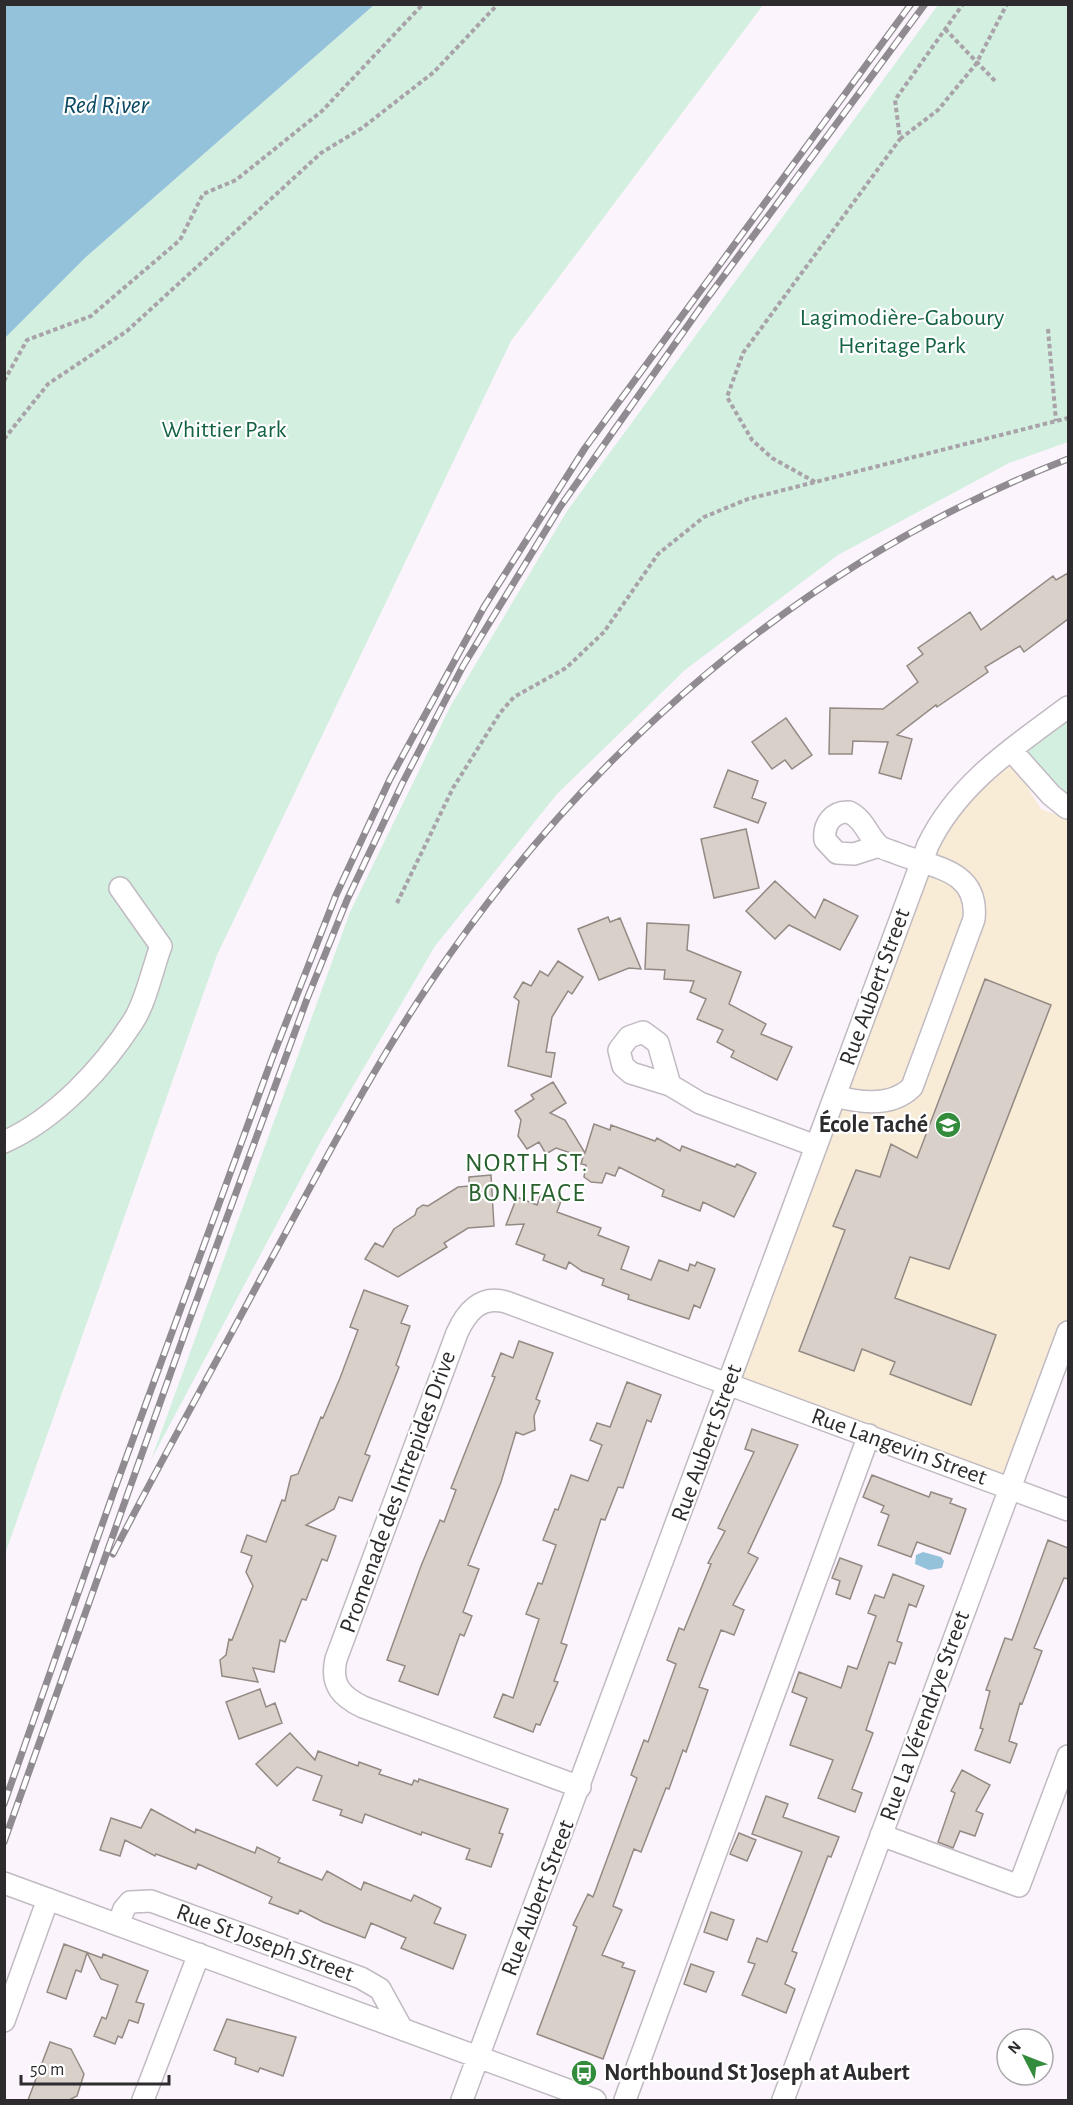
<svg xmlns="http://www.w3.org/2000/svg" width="1073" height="2105" font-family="'Alegreya Sans',sans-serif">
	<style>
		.education { fill: #f8ecd7 }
		.green { fill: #d2efdf }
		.water { fill: #94c2db }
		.building { fill: #d9d0ca; stroke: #938a84; stroke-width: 1.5 }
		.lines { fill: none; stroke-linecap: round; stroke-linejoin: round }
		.minor-casing { stroke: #c1bac2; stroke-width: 24 }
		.path { stroke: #a9a3a9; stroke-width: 4; stroke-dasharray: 4.5 3; stroke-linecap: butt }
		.minor { stroke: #fff; stroke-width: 21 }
		.rail-casing { stroke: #908b91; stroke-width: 7 }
		.rail { stroke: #fff; stroke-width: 4.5; stroke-dasharray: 14; stroke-linecap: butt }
		.labels { text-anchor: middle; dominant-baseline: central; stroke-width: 4.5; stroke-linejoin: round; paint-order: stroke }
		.park-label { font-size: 24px; fill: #126243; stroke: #fff }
		.street-label { font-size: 24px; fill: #2d2b2e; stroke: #fff }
		.poi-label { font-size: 24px; font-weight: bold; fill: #2d2b2e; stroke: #fff; text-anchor: end }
		.water-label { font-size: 26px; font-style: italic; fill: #0c4963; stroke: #fff }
		.neighbourhood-label { font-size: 26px; letter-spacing: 1.5px; fill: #29612e; stroke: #fff }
	</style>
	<rect width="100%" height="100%" fill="#fcf4fc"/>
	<!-- education -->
	<path class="education" d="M1012,762l29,47 27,10v513l-58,156 -282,-104 215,-552 25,-33z"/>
	<!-- green -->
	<path class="green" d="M374,5h389l-252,336 -294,614 -212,599v-1216l81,-81z
		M938,5h130v437l-59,21 -171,92 -153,115 -128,124 -122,152 -114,195 -170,319 199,-548 100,-205 117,-196z
		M1068,707v101l-57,-58z"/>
	<!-- water -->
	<path class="water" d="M5,4h369v1l-288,252 -81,81z
		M923,1552l18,5 3,4 -2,7 -13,2 -14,-6 1,-9z"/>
	<!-- building -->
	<path class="building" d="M1068,573v46l-44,33 -4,-6 -35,21 3,5 -51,35 -1,-2 -39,30 15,4 -11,40 -22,-6 9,-31 -35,-1 -1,13h-23l1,-46 53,1 35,-27 -11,-16 16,-12 -5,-6 52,-36 11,18 72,-54 3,4z
		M786,718l26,37 -20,14 -7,-9 -13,9 -20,-27z
		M728,770l30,11 -6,17 14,5 -8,20 -44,-16z
		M746,829l13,59 -45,10 -13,-59z
		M775,881l40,37 9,-19 34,17 -18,34 -51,-25 -14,14 -29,-28z
		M608,917l2,5 10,-4 21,51 -12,-1 -30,12 -21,-51z
		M647,923l42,2 -2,25 54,22 -12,32 37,20 -5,10 31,13 -15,33 -46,-23 3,-6 -17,-9 6,-12 -26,-11 9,-20 -16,-7 4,-11 -30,-2 1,-9 -20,-1z
		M558,961l25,16 -11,17 -4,-3 -16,26 -6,35 9,1 -4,24 -43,-11 11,-65 -5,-4 9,-15 8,4 9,-15 8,5z
		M985,979l66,26 -102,264 -39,-12 -15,41 101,37 -25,70 -81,-31 5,-12 -33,-13 -8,22 -55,-20 46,-121 -12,-4 23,-56 24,7 11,-33 26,14z
		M553,1082l13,21 -16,10 15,7 20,33 9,-29 16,6 1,-5 44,16 2,-3 23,13 2,-5 53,21 2,-3 19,9 -22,44 -31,-15 -3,9 -38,-15 2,-6 -45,-23 -4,9 -9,-3 -4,10 -11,-1 -7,-5 2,-12 -5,-1 2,-7 -27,-9 -10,6 -7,-12 -12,7 -9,-13 3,-16 -6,-9 19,-12 -3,-4z
		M491,1175l3,51 -26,2 -24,15 3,4 -49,30 -33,-18 10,-16 8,4 11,-18 21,-14 2,-6 6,-4 5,1 30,-19 11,-1v-9z
		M541,1194l20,7 -4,11 44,16 -3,7 31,12 -8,22 30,11 8,-20 29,11 2,-7 5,2 2,-4 18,7 -15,39 -6,-3 -5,14 -43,-14 -18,-6 1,-4 -27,-10 2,-6 -22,-8 -13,-9 -3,7 -23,-9 2,-5 -29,-11 8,-20 -18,1 11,-28 20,8z
		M364,1290l44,16 -7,17 9,3 -14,39 3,2 -34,87 5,2 -7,17 -11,28 -13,-4 -5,12 -28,16 30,11 -9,25 -5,-2 -16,41 -4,-1 -17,43 -5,-2 -6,32 -21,-4 5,14 -36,-6 -2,-16 6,-5 3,-16 3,1 21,-54 -7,-14 6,-16 -11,-4 6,-17 19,7 16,-42 3,1 6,-25 7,-2 23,-57 2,1 17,-40 18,-48 -8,-3z
		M519,1341l34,12 -17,46 4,2 -6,15 1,14 -12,5 -7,-3 -15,50 -33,83 11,4 -16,43 9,4 -8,20 -4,-2 -22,61 -39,-14 6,-15 -18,-6 34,-94 19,-46 4,2 12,-32 -5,-2 44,-111 -3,-1 9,-23 12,5z
		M627,1382l34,13 -10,27 -4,-2 -24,68 -5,-1 -13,33 -4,-1 -40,124 6,2 -13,36 4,1 -18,43 -4,-1 -3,8 -39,-15 9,-23 10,4 26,-79 -13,-5 12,-31 4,1 14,-39 -13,-5 12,-31 3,1 13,-35 17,6 14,-36 -12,-5 7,-17 13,4z
		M752,1429l46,16 -50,108 10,5 -25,47 11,5 -10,25 -13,-5 -22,57 9,3 -22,62 -3,-2 -14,39 -3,-1 -25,64 -7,-3 -21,57 9,4 -20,45 22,8 -2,4 13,4 -32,88 -66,-25 40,-107 -4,-2 15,-31 5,3 44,-119 -6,-3 13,-35 4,2 28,-78 -9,-4 12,-32 5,2 27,-66 -3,-1 17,-32 -7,-3 36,-76 -9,-3z
		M872,1475l57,22 2,-5 21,7 -2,4 16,6 -16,45 -33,-12 -6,15 -33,-12 11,-30 -8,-3 3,-6 -21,-9z
		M1048,1540l20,8v31l-4,-1 -30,70 8,3 -20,53 -2,-1 -11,38 8,3 -7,19 -35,-13 8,-21 -3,-1 10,-37 -4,-1 19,-52 7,2z
		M840,1558l22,8 -12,33 -14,-5 4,-13 -8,-3z
		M893,1574l31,12 -8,21 -7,-3 -12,37 5,2 -7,21 -6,-2 -23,68 7,3 -21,56 10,4 -7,19 -37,-14 15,-38 -43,-15 17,-47 -15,-6 7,-20 42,16 7,-22 9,3 19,-53 -8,-3 7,-18 9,3z
		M260,1689l6,18 9,-4 7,20 -43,16 -13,-37z
		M290,1733l25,27 3,-9 40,15 1,-4 22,8 -2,4 33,11 2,-5 4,2 1,-3 89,30 -9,24 4,1 -12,33 -25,-8 4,-10 -48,-17 -1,3 -56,-21 -3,9 -22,-8 2,-5 -29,-10 9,-24 -25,-9 -20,19 -21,-22z
		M962,1770l28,15 -14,26 7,3 -8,22 -15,-5 -7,17 -15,-6 17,-49 -4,-2z
		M766,1796l22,8 -5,13 56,20 -8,20 -3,-1 -36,95 5,2 -12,31 10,5 -9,24 -44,-18 13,-31 -7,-2 9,-24 10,4 35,-90 -50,-18z
		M151,1809l44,24 1,-4 59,24 2,-6 23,11 -2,4 44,18 5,-9 34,19 3,-8 47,19 3,-6 27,13 -7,15 32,12 -13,34 -52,-21 5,-10 -35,-15 -6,15 -42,-16 -23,-12 -2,4 -29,-11 3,-6 -74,-33 -2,5 -40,-15 -1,2 -30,-16 -5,16 -20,-6 11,-32 30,10z
		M739,1833l17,7 -9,21 -17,-7z
		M711,1912l23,8 -7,20 -23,-8z
		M64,1944l38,14 1,-4 45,17 -12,31 8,2 -6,19 -9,-3 -7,18 -4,-2 -3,8 -21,-8 8,-19 4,2 12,-34 -17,-6 -14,-26 -6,19 -5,-2 -10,29 -19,-7z
		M691,1964l23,8 -8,20 -22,-8z
		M227,2019l69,18 -13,39 -23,-8 -2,4 -23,-8 1,-6 -22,-8z
		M50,2042l21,7 13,25 -7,22 -8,4h-41z"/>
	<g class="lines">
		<!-- minor casing -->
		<g class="minor-casing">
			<path id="minor" d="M1011,750l40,45 16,13
				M670,1085l-12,-42 -15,-11 -14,5 -10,13 4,16 8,7 39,12 30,18 116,43
				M835,1096c25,7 57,11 77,-9l62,-168c5,-50 -41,-51 -78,-66 -5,-2 -13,-4 -17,-7 -12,-11 -14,-26 -30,-34 -16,-1 -26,12 -24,28l12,13 17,1 25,-8
				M4,1142c52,-23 100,-75 130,-122 12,-19 19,-53 27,-74l-41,-58
				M580,1787l-217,-80c-21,-10 -33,-22 -27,-48l121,-326c10,-22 24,-38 49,-31l562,208
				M881,1835l138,51 49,-130
				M4,1883l591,217
				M118,1925l6,-16 6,-7 21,-1 210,77 19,11 22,40
				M4,2021l44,-122
				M143,2100l56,-146
				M462,2100l466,-1255c30,-62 86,-98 140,-138
				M625,2100l244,-665
				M783,2100l285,-768"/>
		</g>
		<!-- path -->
		<path class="path" d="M945,29l51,53
			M900,139l38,-29 38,-46 31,-60
			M1048,329l8,92
			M4,381l23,-41 64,-24 89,-76 23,-46 33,-14 86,-69 101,-107
			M4,439l44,-55 79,-53 194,-178 41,-25 72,-56 64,-68
			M815,482l-43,-24 -20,-18 -25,-43 16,-44 157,-214 -5,-39 68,-96
			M397,903l56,-115 47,-75 14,-16 52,-29 38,-36 54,-78 46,-37 44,-18 320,-81"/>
		<!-- minor -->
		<use href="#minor" class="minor"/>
		<!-- rail casing -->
		<g class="rail-casing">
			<path id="rail" d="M113,1554c48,-94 100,-185 149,-278 54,-98 105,-199 168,-293 157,-233 374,-422 638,-524
				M4,1804l110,-313 159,-435 63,-161 54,-116 94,-172 101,-159 326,-444
				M4,1842l184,-518 119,-325 40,-99 55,-116 61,-118 97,-159 143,-203 222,-300"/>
		</g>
		<!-- rail -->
		<use href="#rail" class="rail"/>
	</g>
	<!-- icons -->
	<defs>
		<g id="school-disc" transform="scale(1.35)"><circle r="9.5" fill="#338c3c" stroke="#fff"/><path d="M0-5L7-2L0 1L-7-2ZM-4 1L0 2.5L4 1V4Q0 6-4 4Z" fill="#fff"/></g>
		<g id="bus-disc" transform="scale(1.35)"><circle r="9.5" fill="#338c3c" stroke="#fff"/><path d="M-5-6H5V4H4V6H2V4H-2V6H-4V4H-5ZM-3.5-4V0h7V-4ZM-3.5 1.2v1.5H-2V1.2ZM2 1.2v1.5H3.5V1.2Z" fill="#fff"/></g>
	</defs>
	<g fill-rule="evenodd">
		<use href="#school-disc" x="948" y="1125"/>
		<use href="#bus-disc" x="584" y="2073"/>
	</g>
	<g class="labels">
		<!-- park labels -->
		<g class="park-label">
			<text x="902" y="318">Lagimodière-Gaboury<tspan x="902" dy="28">Heritage Park</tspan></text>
			<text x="224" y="430">Whittier Park</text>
		</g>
		<!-- street labels -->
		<g class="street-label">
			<text transform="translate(875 987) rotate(-70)">Rue Aubert Street</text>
			<text transform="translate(707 1443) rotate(-70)">Rue Aubert Street</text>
			<text transform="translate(899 1447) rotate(20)">Rue Langevin Street</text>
			<text transform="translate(398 1492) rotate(-70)">Promenade des Intrepides Drive</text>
			<text transform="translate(925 1716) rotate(-70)">Rue La Vérendrye Street</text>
			<text transform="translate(538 1898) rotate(-69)">Rue Aubert Street</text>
			<text transform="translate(265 1943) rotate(20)">Rue St Joseph Street</text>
		</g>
		<!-- poi labels -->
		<g class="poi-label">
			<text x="928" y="1125">École Taché</text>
			<text x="604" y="2073" text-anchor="start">Northbound St Joseph at Aubert</text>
		</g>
		<!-- water labels -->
		<g class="water-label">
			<text x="106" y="105">Red River</text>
		</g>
		<!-- neighbourhood labels -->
		<g class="neighbourhood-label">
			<text x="527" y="1163">NORTH ST.<tspan x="527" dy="30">BONIFACE</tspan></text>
		</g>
	</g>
	<!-- border -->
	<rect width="1073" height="2105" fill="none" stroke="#2d2b2e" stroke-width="12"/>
	<!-- north arrow -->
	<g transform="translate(1025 2057) rotate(312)"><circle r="28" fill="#ffffff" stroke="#abaaab" stroke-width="1.5"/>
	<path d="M0-4.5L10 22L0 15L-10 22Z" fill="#338c3c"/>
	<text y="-9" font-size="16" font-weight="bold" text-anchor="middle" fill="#2d2b2e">N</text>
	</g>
	<!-- scale -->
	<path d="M21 2075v9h148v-9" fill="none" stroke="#2d2b2e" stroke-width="3"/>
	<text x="30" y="2075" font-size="18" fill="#2d2b2e" stroke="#ffffff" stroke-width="4.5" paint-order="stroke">50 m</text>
</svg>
